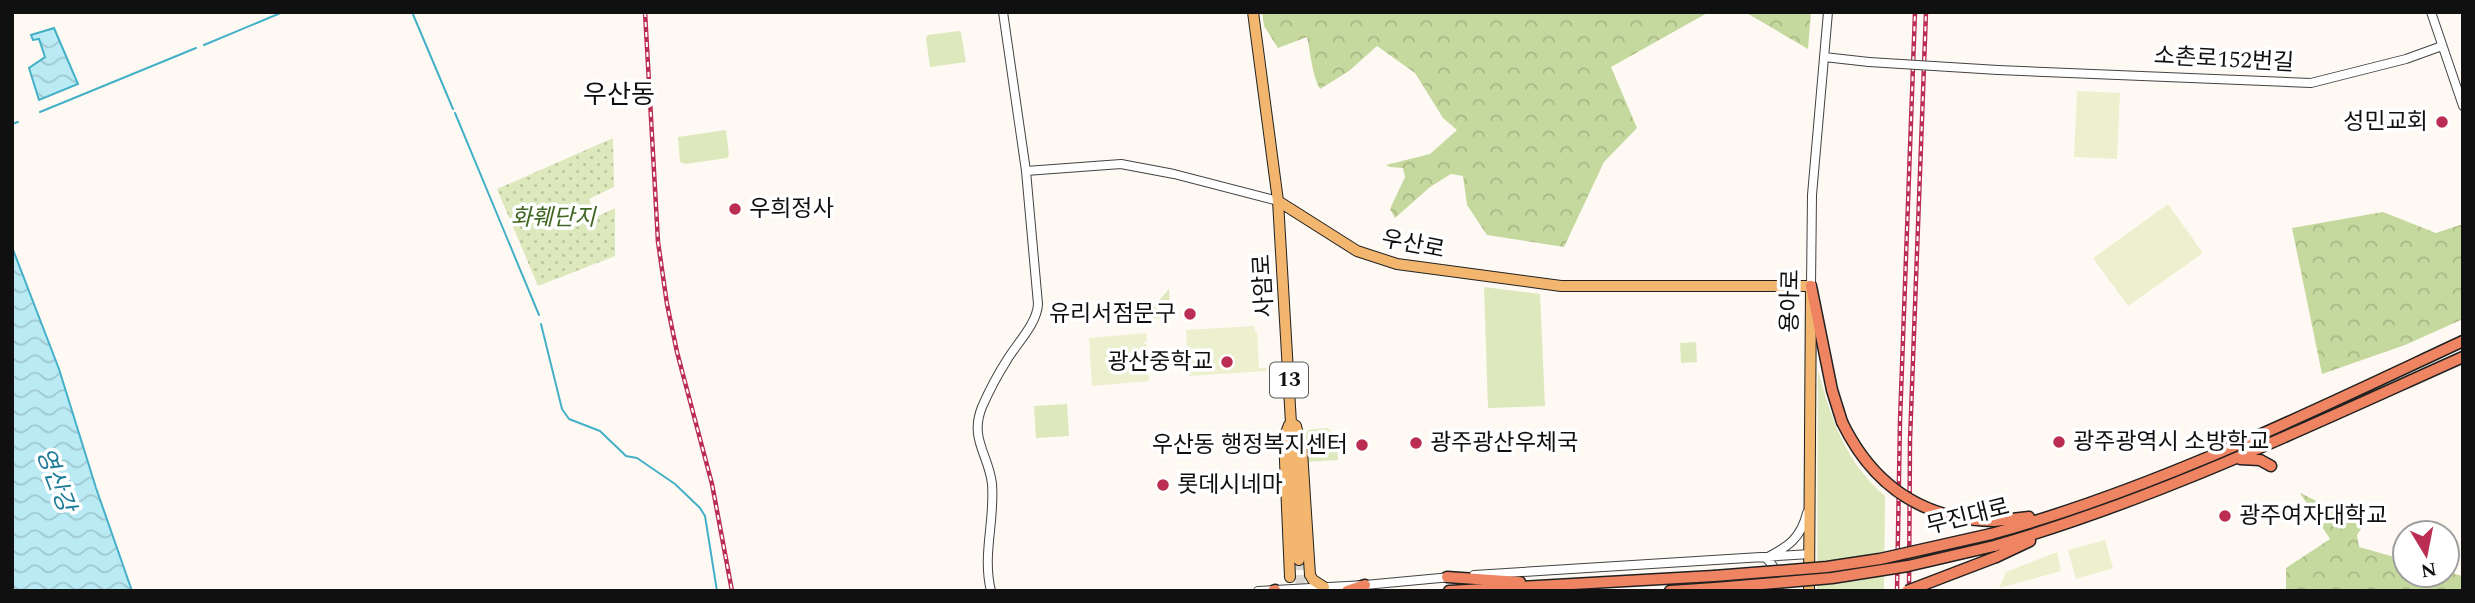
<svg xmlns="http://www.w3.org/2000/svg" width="2475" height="603" font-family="Spectral,'Noto Sans KR',serif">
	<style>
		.grass { fill: url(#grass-dots) }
		.forest { fill: url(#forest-crowns) }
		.park { fill: #dde8bd }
		.pitch { fill: #ecf0cf }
		.water { fill: url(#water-waves); stroke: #44b0c8; stroke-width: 2 }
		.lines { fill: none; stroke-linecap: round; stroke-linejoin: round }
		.stream { stroke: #44b0c8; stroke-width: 2 }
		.major-tunnel { stroke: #dad7d1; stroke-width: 10; stroke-dasharray: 10 5; stroke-linecap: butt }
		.minor-casing { stroke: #434343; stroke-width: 10 }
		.major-casing { stroke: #212121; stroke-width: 12 }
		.highway-casing { stroke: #212121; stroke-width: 13 }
		.minor { stroke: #fff; stroke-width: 8 }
		.major { stroke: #f2b66f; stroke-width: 10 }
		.highway { stroke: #ee8462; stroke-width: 10 }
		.rail-casing { stroke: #bb2d52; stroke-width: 4.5 }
		.rail { stroke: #fff; stroke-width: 2; stroke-dasharray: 5; stroke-linecap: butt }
		.minor-bridge-casing { stroke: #434343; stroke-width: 10; stroke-linecap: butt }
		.highway-bridge-casing { stroke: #212121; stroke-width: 13; stroke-linecap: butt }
		.minor-bridge { stroke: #fff; stroke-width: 8 }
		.highway-bridge { stroke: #ee8462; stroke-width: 10 }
		.poi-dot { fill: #bb2d52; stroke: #fff; stroke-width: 2.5 }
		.labels { text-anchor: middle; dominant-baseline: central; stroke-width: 7; stroke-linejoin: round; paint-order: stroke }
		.shield { fill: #fff; stroke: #585858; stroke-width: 2 }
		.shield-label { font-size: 21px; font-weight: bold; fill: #101010 }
		.street-label { font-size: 23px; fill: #101010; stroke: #fff }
		.poi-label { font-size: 23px; fill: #101010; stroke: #fff; text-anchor: start }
		.park-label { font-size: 23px; font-style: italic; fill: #3f6622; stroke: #fff }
		.water-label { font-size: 24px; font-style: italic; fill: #1c7b96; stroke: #fff }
		.quarter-label { font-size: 26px; fill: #101010; stroke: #fff }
	</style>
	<defs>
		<pattern id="grass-dots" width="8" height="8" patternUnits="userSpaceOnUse" patternTransform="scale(1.75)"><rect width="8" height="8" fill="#dde8bd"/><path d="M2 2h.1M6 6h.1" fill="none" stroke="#bdc6a1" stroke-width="1.8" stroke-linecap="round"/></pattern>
		<pattern id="forest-crowns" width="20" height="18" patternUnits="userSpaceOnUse" patternTransform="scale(1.75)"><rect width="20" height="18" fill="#c5d89d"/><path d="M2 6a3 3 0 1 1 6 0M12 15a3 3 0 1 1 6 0" fill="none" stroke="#a8b886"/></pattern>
		<pattern id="water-waves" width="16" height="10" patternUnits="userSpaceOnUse" patternTransform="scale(1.75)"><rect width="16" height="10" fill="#baebf4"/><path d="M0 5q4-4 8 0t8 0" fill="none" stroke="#9fc8d0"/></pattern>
	</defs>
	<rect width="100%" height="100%" fill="#fefaf3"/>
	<!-- grass -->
	<path class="grass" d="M613,138l1,49 -25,12 7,18 19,-9v48l-77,30 -41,-97z"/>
	<!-- forest -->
	<path class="forest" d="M1262,12h447l-98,55 26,61 -33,34 -40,85 -77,-12 -20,-30 -4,-29 -12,-2 -21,13 -35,31 -5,-9 15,-32 -2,-9 -13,-1 -4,-2 44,-11 27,-24 -14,-12 -28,-45 -38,-27 -28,25 -29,18c-8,-14 -9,-34 -13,-52l-29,11 -14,-22z
		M1745,12h66l-3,37z
		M2383,212l53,21 27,-9v95l-58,26 -83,29 -30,-146z
		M2300,493l64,31 -7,11 2,12 46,13v15h42v-3l16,4v15h-177v-23l44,-29z"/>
	<!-- park -->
	<path class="park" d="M959,31l2,2 5,29 -36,5 -4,-29 2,-3z
		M726,130l3,24 -2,4 -42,6 -5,-2 -2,-25z
		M1484,287l56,7 5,112 -57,2z
		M1169,289l2,29 -28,1z
		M1696,342l1,20 -16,1 -1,-20z
		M1818,370c13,48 27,92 67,126l-1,95h-67z
		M1067,404l2,32 -33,2 -2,-32z
		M1327,428l9,7 2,25 -33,2 -1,-25 4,-7z"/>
	<!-- pitch -->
	<path class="pitch" d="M2077,91l43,2 -3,66 -43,-2z
		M2168,204l35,49 -75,53 -35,-48z
		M1254,326l1,6h2l2,36h7l1,3 -78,5 -3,-46z
		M1146,333l1,8 -4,1 4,3 2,36 -57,5 -3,-48z
		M2105,540l8,28 -37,11 -8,-29z
		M2057,552l4,19 -62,17 7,-16z"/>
	<!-- water -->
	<path class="water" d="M54,28l24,56 -39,16 -10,-32 16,-11 -6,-18 -6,1 -2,-5z
		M12,247l47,122 37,119 36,103h-120z"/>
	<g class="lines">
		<!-- stream -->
		<path class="stream" d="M412,12l41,97
			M204,45l79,-33
			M40,112l156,-64
			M455,113l84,202
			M12,124l6,-2
			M541,324l21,85 7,10 31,12 26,25 11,2 38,26 25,24 5,8 12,75"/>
		<!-- major-tunnel -->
		<path class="major-tunnel" d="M1299,560l2,31"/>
		<!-- minor casing -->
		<g class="minor-casing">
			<path id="minor" d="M2431,12l32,94
				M1824,57l45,5
				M1998,70l313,13 95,-24 36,-13
				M1026,171l95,-7 53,10 104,27
				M1811,286l1,-91 16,-183
				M1474,575l336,-21
				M991,591c-9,-36 4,-70 1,-107 -3,-29 -23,-45 -10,-77 7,-16 16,-33 25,-47 10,-17 30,-36 31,-56l-12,-133 -23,-159
				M1258,591l107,-6 86,-8
				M1778,591c5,-13 -3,-24 -12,-33 22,-11 35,-20 41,-45"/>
		</g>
		<!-- major casing -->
		<g class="major-casing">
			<path id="major" d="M1253,12l25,189 21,359
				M1278,201l79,50 40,13 164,22h250l-2,305
				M1293,424l3,2 6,25 8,124 3,5 11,7
				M1289,425l-5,13 6,139"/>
		</g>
		<!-- highway casing -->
		<g class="highway-casing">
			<path id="highway" d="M1811,286l21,104 10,32
				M2240,459l20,1 11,6
				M1994,521l35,-4
				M1991,534c164,-45 318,-121 472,-193
				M1994,546c163,-47 315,-120 469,-189
				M1996,557l34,-16
				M1447,577l73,5
				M1273,591l2,-1
				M1347,591l18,-6
				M1449,591l265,-15
				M1670,591l45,-3"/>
		</g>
		<!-- minor -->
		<use href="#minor" class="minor"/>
		<!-- major -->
		<use href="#major" class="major"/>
		<!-- highway -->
		<use href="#highway" class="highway"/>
		<!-- rail casing -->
		<g class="rail-casing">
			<path id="rail" d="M645,12l13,230 9,62 10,48 35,132 20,107
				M1897,591l3,-170 15,-409
				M1909,591l1,-151 16,-428"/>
		</g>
		<!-- rail -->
		<use href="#rail" class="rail"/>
		<!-- minor-bridge casing -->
		<g class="minor-bridge-casing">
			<path id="minor-bridge" d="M1869,62l129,8"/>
		</g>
		<!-- highway-bridge casing -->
		<g class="highway-bridge-casing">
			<path id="highway-bridge" d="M1842,422c31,64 81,98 152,99
				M1714,576l113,-9 53,-8 111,-25
				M1715,588l117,-10 76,-12 86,-20
				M1907,591l89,-34"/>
		</g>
		<!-- minor-bridge -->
		<use href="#minor-bridge" class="minor-bridge"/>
		<!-- highway-bridge -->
		<use href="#highway-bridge" class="highway-bridge"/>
	</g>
	<!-- markers -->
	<g class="poi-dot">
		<circle cx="2442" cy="122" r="7"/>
		<circle cx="735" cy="209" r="7"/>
		<circle cx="1190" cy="314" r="7"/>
		<circle cx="1227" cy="362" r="7"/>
		<circle cx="2059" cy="442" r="7"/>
		<circle cx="1416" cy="443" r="7"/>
		<circle cx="1362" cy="445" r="7"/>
		<circle cx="1163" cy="485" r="7"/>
		<circle cx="2225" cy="516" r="7"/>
	</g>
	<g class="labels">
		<!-- shield labels -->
		<rect class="shield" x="1270" y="362.5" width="38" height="35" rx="5"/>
		<g class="shield-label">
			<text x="1289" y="380">13</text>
		</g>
		<!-- street labels -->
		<g class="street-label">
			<text transform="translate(2224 60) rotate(3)">소촌로152번길</text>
			<text transform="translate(1413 245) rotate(11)">우산로</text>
			<text transform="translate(1264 286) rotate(-93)">사암로</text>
			<text transform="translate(1791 301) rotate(-89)">용아로</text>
			<text transform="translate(1968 517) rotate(-14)">무진대로</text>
		</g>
		<!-- poi labels -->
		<g class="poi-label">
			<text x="2428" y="122" text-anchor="end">성민교회</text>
			<text x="749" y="209">우희정사</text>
			<text x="1176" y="314" text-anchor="end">유리서점문구</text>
			<text x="1213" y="362" text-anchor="end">광산중학교</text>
			<text x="2073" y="442">광주광역시 소방학교</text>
			<text x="1430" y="443">광주광산우체국</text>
			<text x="1348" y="445" text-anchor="end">우산동 행정복지센터</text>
			<text x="1177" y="485">롯데시네마</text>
			<text x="2239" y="516">광주여자대학교</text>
		</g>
		<!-- park labels -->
		<g class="park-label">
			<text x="553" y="218">화훼단지</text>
		</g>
		<!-- water labels -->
		<g class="water-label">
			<text transform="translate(55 480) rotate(69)">영산강</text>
		</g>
		<!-- quarter labels -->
		<g class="quarter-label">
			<text x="619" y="95">우산동</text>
		</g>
	</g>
	<!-- border -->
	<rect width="2475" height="603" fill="none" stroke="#101010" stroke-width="28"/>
	<!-- north arrow -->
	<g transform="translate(2426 554) rotate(170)"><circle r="33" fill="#ffffff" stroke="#9f9f9f" stroke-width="2"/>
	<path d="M0-5L12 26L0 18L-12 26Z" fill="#bb2d52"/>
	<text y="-10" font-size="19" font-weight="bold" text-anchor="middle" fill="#101010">N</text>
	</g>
</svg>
